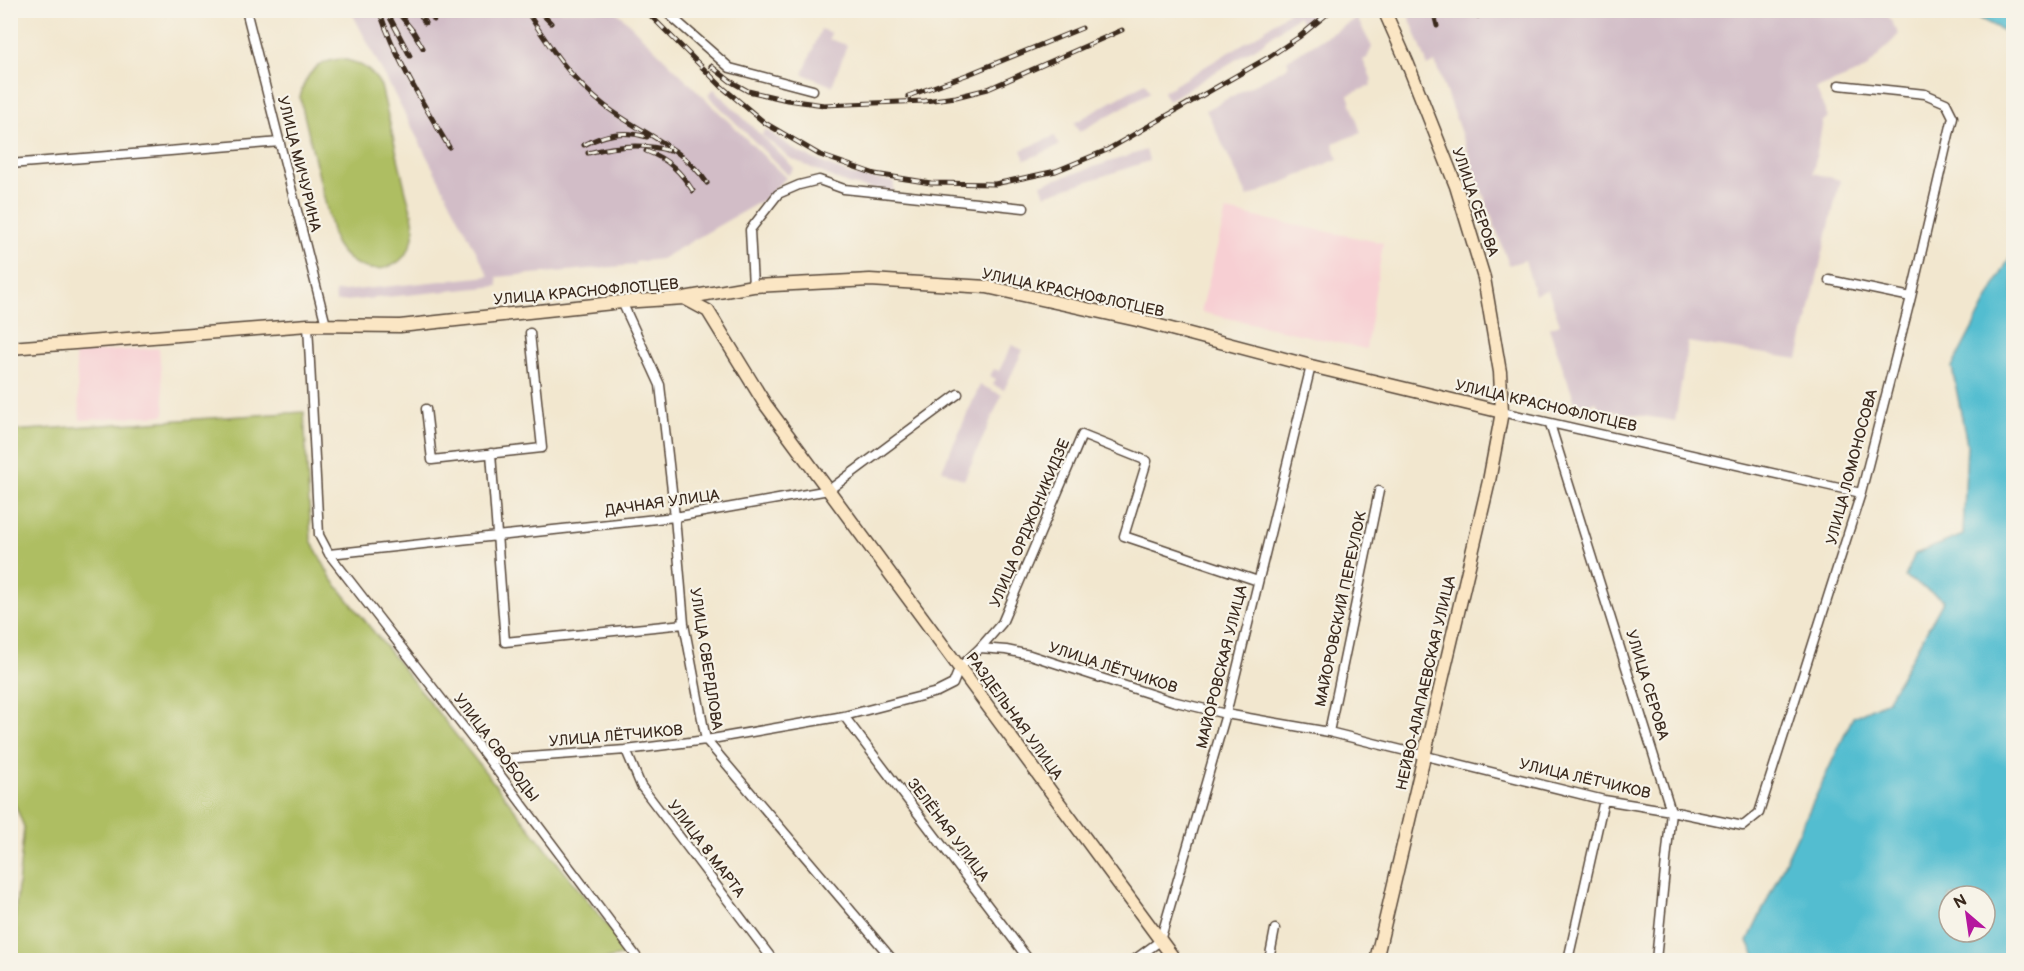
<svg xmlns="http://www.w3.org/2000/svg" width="2024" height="971" font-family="'Balsamiq Sans',sans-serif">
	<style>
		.built { fill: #f7cfd3 }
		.industrial { fill: #d2bdc7 }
		.green { fill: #aebe62; stroke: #747440; stroke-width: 1.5 }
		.water { fill: #53bdd0; stroke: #477477; stroke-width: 1.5; fill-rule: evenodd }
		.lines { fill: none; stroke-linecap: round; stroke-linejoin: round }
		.street-casing { stroke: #564639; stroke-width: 11 }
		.secondary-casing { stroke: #564639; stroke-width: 15 }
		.street { stroke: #fff; stroke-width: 8 }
		.secondary { stroke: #fbe6c4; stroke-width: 12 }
		.rail-casing { stroke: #3b2a1e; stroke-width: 5 }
		.rail { stroke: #f7f3e8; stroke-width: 3; stroke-dasharray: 9; stroke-linecap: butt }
		.labels { text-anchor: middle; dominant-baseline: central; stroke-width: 4.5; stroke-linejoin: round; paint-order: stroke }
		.street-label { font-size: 15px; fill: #3b2a1e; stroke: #f7f3e8 }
	</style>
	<rect width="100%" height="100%" fill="#f7f3e8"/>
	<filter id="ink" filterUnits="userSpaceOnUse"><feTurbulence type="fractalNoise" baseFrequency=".0167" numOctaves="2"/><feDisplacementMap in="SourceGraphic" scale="12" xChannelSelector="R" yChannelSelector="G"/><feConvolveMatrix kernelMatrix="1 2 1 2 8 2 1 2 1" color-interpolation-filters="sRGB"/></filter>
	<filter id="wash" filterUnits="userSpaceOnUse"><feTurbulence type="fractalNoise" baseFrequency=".008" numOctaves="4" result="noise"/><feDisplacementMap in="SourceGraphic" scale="24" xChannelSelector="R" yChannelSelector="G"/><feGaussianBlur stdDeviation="1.35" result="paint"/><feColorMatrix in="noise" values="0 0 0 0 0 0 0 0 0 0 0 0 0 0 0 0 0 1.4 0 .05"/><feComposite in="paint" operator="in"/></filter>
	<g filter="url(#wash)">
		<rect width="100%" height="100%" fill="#f2e7cf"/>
		<!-- built -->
		<path class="built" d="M1226,211l157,32 -17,106 -165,-37z
			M159,348l6,67 -85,5 -5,-67z"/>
		<!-- industrial -->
		<path class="industrial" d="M351,11h265l170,167 -23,22 -102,59 -26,3v3l-138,12 1,9 -162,16 -1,-10 154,-16z
			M1290,11h18l5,5 -10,7 -5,-7 -38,29 -92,56 -5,-9 93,-56z
			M1407,11h478l14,23 -33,35 -50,20 12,29 -5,3 -10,52 27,7 -42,179 -110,-17 -13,79 -75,-12 -4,-7 -19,6 -28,-80 11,-4 -12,-34 -13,4 -10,-34 -16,5 -74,-203 -7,4z
			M1357,18l15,29 -5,11 -4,2 9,20 -2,6 -22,9 13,38 -28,10 5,16 -90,38 -42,-87 83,-44 -2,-6z
			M821,29l10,4 -2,6 18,6 -15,41 -29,-12z
			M1145,83l5,9 -71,40 -5,-9z
			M714,89l80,79 -6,7 -80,-80z
			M765,129l33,23 50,22 46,8 -1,11 -46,-9 -57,-26 -28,-23z
			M1055,136l4,10 -34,14 -4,-10z
			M1146,150l3,11 -104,34 -4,-11z
			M1012,345l11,5 -19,40 -11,-5 3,-6 -6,-3 4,-7 5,2z
			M980,385l22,10 -38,85 -22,-10z"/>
		<!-- green -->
		<path class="green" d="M342,59c19,4 29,10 39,27 8,34 16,68 24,102 3,13 9,28 9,41 -1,21 -13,38 -35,40 -19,2 -35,-11 -44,-26l-35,-145c5,-24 17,-38 42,-39z
			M304,412l7,128 20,38 299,376 -27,6h-571l-21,-5 13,-128 -13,-33v-363z"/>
		<!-- water -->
		<path class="water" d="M1966,11h47v25z
			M2013,251v709h-256l-9,-19 105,-224 34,-16 57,-101 -39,-23 10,-23 48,-19 4,-91 -15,-77zM1949,896h36v36h-36z"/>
	</g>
	<g filter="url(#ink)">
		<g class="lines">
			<!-- street casing -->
			<g class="street-casing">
				<path id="street" d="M246,10l80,315
					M664,10l66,58 83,22
					M10,164l270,-22
					M1829,280l82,17
					M753,286l-3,-56 28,-36 21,-9 20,-5 25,9 180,19
					M622,302l38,83 15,132 9,107 22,116 187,220
					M308,325l11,210 10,19 160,206 150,200
					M426,409l6,51 110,-12 -12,-115
					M1502,412l359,81
					M1550,424l121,387 -15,149
					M491,453l14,189 179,-18
					M329,554l346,-37 154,-27 129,-96
					M980,648l22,-25 80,-188 65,26 -23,75 134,45
					M844,716l185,244
					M1329,732l50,-241
					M626,750l15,36 132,174
					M489,760l137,-10 80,-10 138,-24 93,-24 16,-8 7,-17 20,-19 26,2 24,5 142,46 54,13 103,18 275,68 67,11 72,15 16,-13 102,-320 50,-196 42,-180 -7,-14 -21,-9 -86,-9
					M1134,960l26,-19 66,-227 85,-348
					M1269,960l6,-31
					M1568,960l36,-160"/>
			</g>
			<!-- secondary casing -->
			<g class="secondary-casing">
				<path id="secondary" d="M684,298l24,13 57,93 410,556
					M10,348l298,-23 92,1 222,-24 62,-4 69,-12 117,-6 117,7 150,33 174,46 191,46
					M1376,960l113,-479 13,-69 -2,-40 -16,-94 -28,-92 -49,-124 -23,-52"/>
			</g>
			<!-- street -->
			<use href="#street" class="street"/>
			<!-- secondary -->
			<use href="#secondary" class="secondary"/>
			<!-- rail casing -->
			<g class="rail-casing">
				<path id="rail" d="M379,10c17,50 43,92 70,137
					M386,10l24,46
					M396,10l17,21 10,17
					M418,10l7,13
					M429,10l5,10
					M526,10c23,36 45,70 79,96 34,26 78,41 102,77
					M538,10l13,13
					M645,10l77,77 43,36 55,32 55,19 56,9 64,1 61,-13 51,-21 162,-93 30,-20 33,-27
					M1433,10l4,16
					M1477,10l1,6
					M711,66l19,15 18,10 39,9 37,5 101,-4 31,-4 32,-8 134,-59
					M908,96l61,-22 113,-46
					M584,145c21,-11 40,-15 63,-8
					M646,151c22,8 35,21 47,40
					M588,153c26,-7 56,-10 82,-2"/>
			</g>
			<!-- rail -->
			<use href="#rail" class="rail"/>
		</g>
	</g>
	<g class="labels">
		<!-- street labels -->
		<g class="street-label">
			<text transform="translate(299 164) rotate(76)">УЛИЦА МИЧУРИНА</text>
			<text transform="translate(1475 202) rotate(71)">УЛИЦА СЕРОВА</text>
			<text transform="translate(586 292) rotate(-5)">УЛИЦА КРАСНОФЛОТЦЕВ</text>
			<text transform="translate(1073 293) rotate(12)">УЛИЦА КРАСНОФЛОТЦЕВ</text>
			<text transform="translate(1546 406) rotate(13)">УЛИЦА КРАСНОФЛОТЦЕВ</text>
			<text transform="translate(1852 467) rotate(-75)">УЛИЦА ЛОМОНОСОВА</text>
			<text transform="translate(662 503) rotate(-8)">ДАЧНАЯ УЛИЦА</text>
			<text transform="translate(1030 523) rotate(-67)">УЛИЦА ОРДЖОНИКИДЗЕ</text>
			<text transform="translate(1341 609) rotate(-78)">МАЙОРОВСКИЙ ПЕРЕУЛОК</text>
			<text transform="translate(706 659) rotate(81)">УЛИЦА СВЕРДЛОВА</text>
			<text transform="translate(1222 667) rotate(-76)">МАЙОРОВСКАЯ УЛИЦА</text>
			<text transform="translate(1113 668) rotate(18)">УЛИЦА ЛЁТЧИКОВ</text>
			<text transform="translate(1426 683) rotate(-77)">НЕЙВО-АЛАПАЕВСКАЯ УЛИЦА</text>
			<text transform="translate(1647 685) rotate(73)">УЛИЦА СЕРОВА</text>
			<text transform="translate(1014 716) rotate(54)">РАЗДЕЛЬНАЯ УЛИЦА</text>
			<text transform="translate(616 736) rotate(-5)">УЛИЦА ЛЁТЧИКОВ</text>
			<text transform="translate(496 748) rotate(53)">УЛИЦА СВОБОДЫ</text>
			<text transform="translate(1585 779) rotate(13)">УЛИЦА ЛЁТЧИКОВ</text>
			<text transform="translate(948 830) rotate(53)">ЗЕЛЁНАЯ УЛИЦА</text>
			<text transform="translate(706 849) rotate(53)">УЛИЦА 8 МАРТА</text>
		</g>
	</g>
	<!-- margin -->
	<rect width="2024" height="971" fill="none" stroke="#f7f3e8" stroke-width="36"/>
	<!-- north arrow -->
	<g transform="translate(1967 914) rotate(331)"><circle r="28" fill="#f7f3e8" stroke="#aca397" stroke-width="1.5"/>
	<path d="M0-4.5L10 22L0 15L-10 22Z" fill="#b5179e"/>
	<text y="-9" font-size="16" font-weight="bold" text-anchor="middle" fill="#3b2a1e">N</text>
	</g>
</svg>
